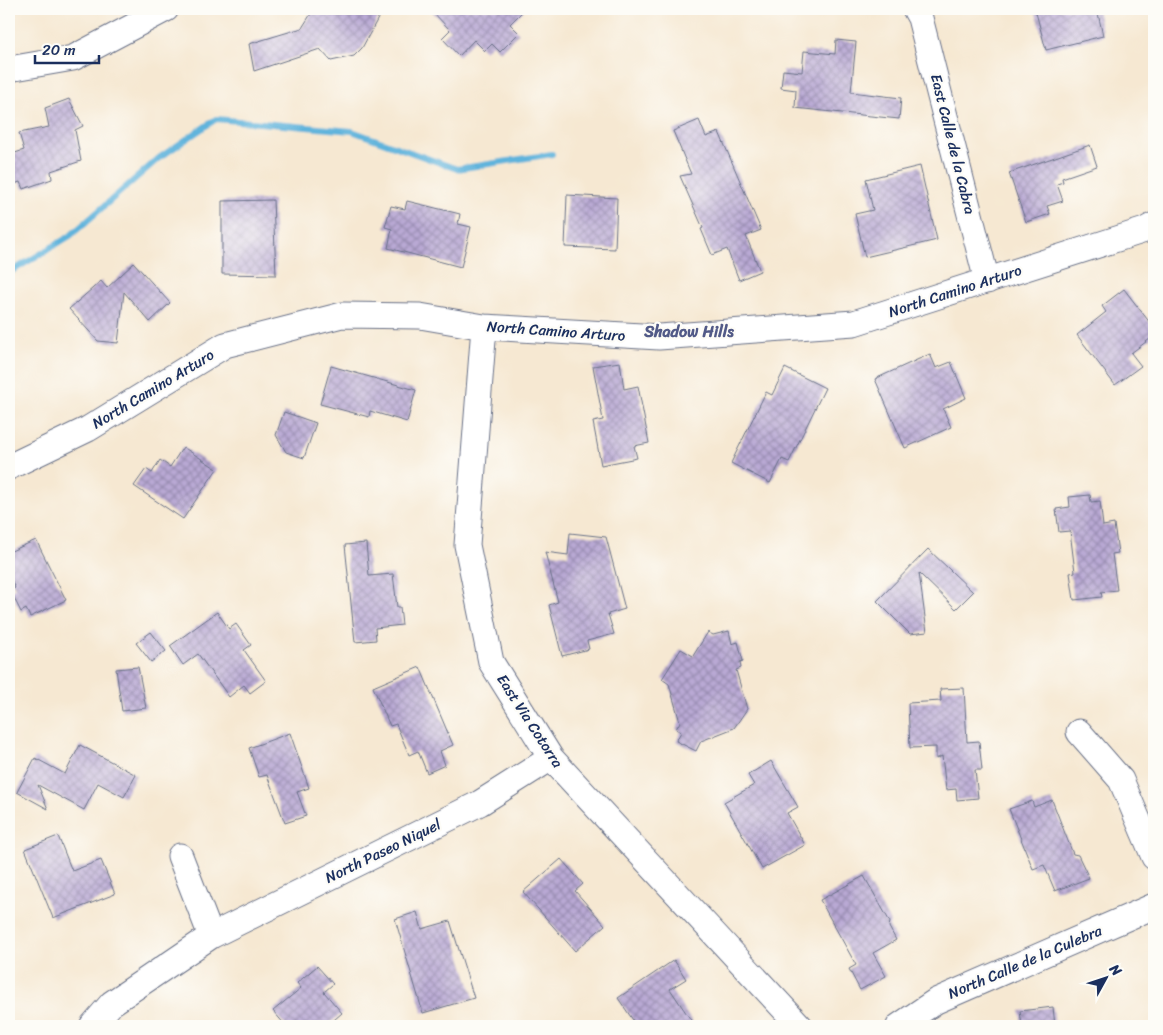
<svg xmlns="http://www.w3.org/2000/svg" width="1163" height="1035" font-family="Sriracha,sans-serif">
	<style>
		.lines { fill: none; stroke-linecap: round; stroke-linejoin: round }
		.stream { stroke: #60b4dc; stroke-width: 6 }
		.building { fill: url(#building-cross-hatch) }
		.street-casing { stroke: #687087; stroke-width: 27 }
		.street { stroke: #fff; stroke-width: 25 }
		.labels { text-anchor: middle; dominant-baseline: central; stroke-width: 4.5; stroke-linejoin: round; paint-order: stroke }
		.street-label { font-size: 15px; fill: #1b2f5e; stroke: #fdfcf7 }
		.neighbourhood-label { font-size: 16px; font-weight: bold; fill: #525a87; stroke: #fdfcf7 }
	</style>
	<defs>
		<pattern id="building-cross-hatch" width="8" height="8" patternUnits="userSpaceOnUse" patternTransform="scale(1.25)"><rect width="8" height="8" fill="#b9a9d4"/><path d="M0 0l8 8M0 8l8-8" fill="none" stroke="#968aaf"/></pattern>
	</defs>
	<rect width="100%" height="100%" fill="#fdfcf7"/>
	<filter id="ink" filterUnits="userSpaceOnUse"><feTurbulence type="fractalNoise" baseFrequency=".02" numOctaves="2"/><feDisplacementMap in="SourceGraphic" scale="10" xChannelSelector="R" yChannelSelector="G"/><feConvolveMatrix kernelMatrix="1 2 1 2 8 2 1 2 1" color-interpolation-filters="sRGB"/></filter>
	<filter id="wash" filterUnits="userSpaceOnUse"><feTurbulence type="fractalNoise" baseFrequency=".0096" numOctaves="4" result="noise"/><feDisplacementMap in="SourceGraphic" scale="20" xChannelSelector="R" yChannelSelector="G"/><feGaussianBlur stdDeviation="1.12" result="paint"/><feColorMatrix in="noise" values="0 0 0 0 0 0 0 0 0 0 0 0 0 0 0 0 0 1.4 0 .05"/><feComposite in="paint" operator="in"/></filter>
	<g filter="url(#wash)">
		<rect width="100%" height="100%" fill="#f6e8d2"/>
		<g class="lines">
			<!-- stream -->
			<path class="stream" d="M9,273l61,-37 89,-78 57,-39 136,12 105,38 95,-15"/>
		</g>
		<g id="blocks">
			<!-- building -->
			<path class="building" d="M314,9h69l-21,39 -8,8 -23,5 -11,-12 -66,22 -5,-27 53,-16z
				M430,9h95l-15,15 9,9 -19,19 -8,-8 -7,7 -11,-11 -15,16 -17,-18 8,-8z
				M1035,9h62l6,27 -57,14z
				M836,40l20,2 -5,50 50,6 -2,21 -104,-11 1,-18 -15,-2 2,-18 19,2 2,-21 31,3z
				M69,99l14,27 -8,4 6,31 -30,10 1,8 -29,10 -3,-7 -11,4v-31l15,-5 -5,-17 30,-6 -4,-19z
				M699,120l7,17 13,-5 42,98 -15,6 14,35 -21,9 -12,-31 -15,6 -11,-26 2,-1 -23,-52 11,-2 -18,-43z
				M1090,145l7,21 -35,12 1,4 -6,2 6,17 -16,5 3,8 -24,8 -17,-49z
				M920,166l17,74 -72,17 -10,-43 18,-4 -7,-31z
				M567,195l50,3 -2,51 -50,-2z
				M273,200l3,75 -54,-1v-73z
				M407,201l53,13 -2,10 13,3 -10,40 -73,-19 4,-19 -7,-2 6,-21 14,3z
				M134,263l36,40 -20,19 -26,-30 -6,51 -20,-2 -29,-32 32,-28 6,7z
				M1124,289l30,39v8l-23,17 10,13 -26,19 -38,-50 29,-23 -4,-6z
				M930,354l6,14 15,-6 15,36 -23,11 8,18 -46,21 -30,-69z
				M620,362l4,27 14,-3 11,57 -15,3 3,12 -36,7 -8,-43 10,-2 -10,-54z
				M331,366l85,24 -9,32 -37,-11 -1,6 -49,-13z
				M785,368l40,20 -36,74 -7,-3 -12,24 -39,-20 35,-71 6,3z
				M284,412l32,11 -12,35 -18,-6 -10,-17z
				M183,447l34,22 -34,50 -49,-33 12,-17 6,4 8,-13 10,7z
				M1090,495l1,7 9,-1 3,25 11,-2 4,29 -6,1 5,36 -16,2 1,5 -28,3 -4,-27 5,-1 -5,-41 -11,1 -3,-23 14,-2 -1,-10z
				M570,533l36,4 19,72 -17,5 6,20 -27,7 2,8 -27,7 -13,-51 9,-3 -13,-50 23,3z
				M36,540l30,60 -36,17 -4,-8 -5,3 -11,-22 5,-2 -6,-13v-23z
				M366,543l3,33 24,-2 4,33h3l2,18 -27,3 1,12 -21,2 -10,-97z
				M928,549l45,43 -17,17 -37,-36 8,59 -17,2 -33,-33z
				M217,612l12,17 7,-5 15,21 -7,5 22,31 -16,12 -6,-8 -15,12 -31,-43 -15,11 -13,-19z
				M729,631l3,13 6,-2 5,19 -3,1 1,6 -5,2 11,39 -13,19 -33,13 -5,10 -20,-10 5,-9 -5,-3 4,-7 -11,-38 -7,-5 19,-30 12,7 15,-24 5,3z
				M151,632l15,19 -15,11 -15,-19z
				M138,667l8,41 -24,3 -6,-42z
				M420,667l33,78 -13,6 5,14 -18,8 -9,-22 -9,4 -13,-31 -6,2 -17,-39z
				M964,688l3,54 12,-1 3,29h-7l3,28 -21,2 -1,-11 -10,1 -4,-34 -6,3v-12l-26,1 -2,-45 33,-2 -1,-12z
				M290,733l19,55 -12,4 9,24 -21,7 -18,-48 -8,2 -10,-29z
				M80,745l56,30 -12,22 -26,-14 -14,27 -46,-25 10,24 -31,-17 18,-34 30,16z
				M771,761l27,46 -11,6 18,32 -43,24 -38,-67 30,-17 -6,-10z
				M1052,800l21,54 5,1 11,23 -34,13 -11,-26 -11,4 -24,-60 23,-8 2,6z
				M58,836l14,35 29,-11 14,34 -62,24 -28,-69z
				M561,859l22,25 -8,7 30,34 -30,26 -52,-59z
				M864,876l26,46 -1,5 7,13 -23,13 13,23 -26,14 -11,-21 7,-4 -36,-65z
				M417,912l5,17 28,-8 24,77 -51,15 -28,-94z
				M674,960l12,19 -16,10 25,37h-58l-19,-28z
				M317,966l16,18 -9,8 18,21 -15,13h-41l-13,-15 28,-23 -4,-5z
				M1053,1007l2,19h-33l-2,-15z"/>
		</g>
	</g>
	<g filter="url(#ink)">
		<use href="#blocks" fill-opacity="0" stroke="#687087" stroke-width="1"/>
		<g class="lines">
			<!-- street casing -->
			<g class="street-casing">
				<path id="street" d="M915,9l5,9 67,263
					M9,69l64,-11 93,-49
					M484,327l-17,218 24,117 60,96 249,268
					M9,467l79,-38 137,-84 117,-30 78,1 64,11 175,10 195,-14 291,-93 9,-5
					M1079,732l42,48 33,77
					M180,856l31,80
					M92,1026l20,-23 99,-67 269,-133 71,-45
					M899,1026l37,-25 218,-95"/>
			</g>
			<!-- street -->
			<use href="#street" class="street"/>
		</g>
	</g>
	<g class="labels">
		<!-- street labels -->
		<g class="street-label">
			<text transform="translate(953 144) rotate(76)">East Calle de la Cabra</text>
			<text transform="translate(955 291) rotate(-18)">North Camino Arturo</text>
			<text transform="translate(556 331) rotate(4)">North Camino Arturo</text>
			<text transform="translate(153 389) rotate(-31)">North Camino Arturo</text>
			<text transform="translate(530 721) rotate(57)">East Via Cotorra</text>
			<text transform="translate(383 851) rotate(-26)">North Paseo Niquel</text>
			<text transform="translate(1025 962) rotate(-23)">North Calle de la Culebra</text>
		</g>
		<!-- neighbourhood labels -->
		<g class="neighbourhood-label">
			<text x="689" y="331">Shadow Hills</text>
		</g>
	</g>
	<!-- margin -->
	<rect width="1163" height="1035" fill="none" stroke="#fdfcf7" stroke-width="30"/>
	<!-- north arrow -->
	<g transform="translate(1106 978) rotate(50)" stroke="#fdfcf7" stroke-width="4" paint-order="stroke">
	<path d="M0-4L9 19L0 12L-9 19Z" fill="#1b2f5e"/>
	<text y="-8" font-size="14" font-weight="bold" text-anchor="middle" fill="#1b2f5e">N</text>
	</g>
	<!-- scale -->
	<path d="M35 55v8h64v-8" fill="none" stroke="#1b2f5e" stroke-width="2.5"/>
	<text x="42" y="55" font-size="15" fill="#1b2f5e" stroke="#fdfcf7" stroke-width="4" paint-order="stroke">20 m</text>
</svg>
